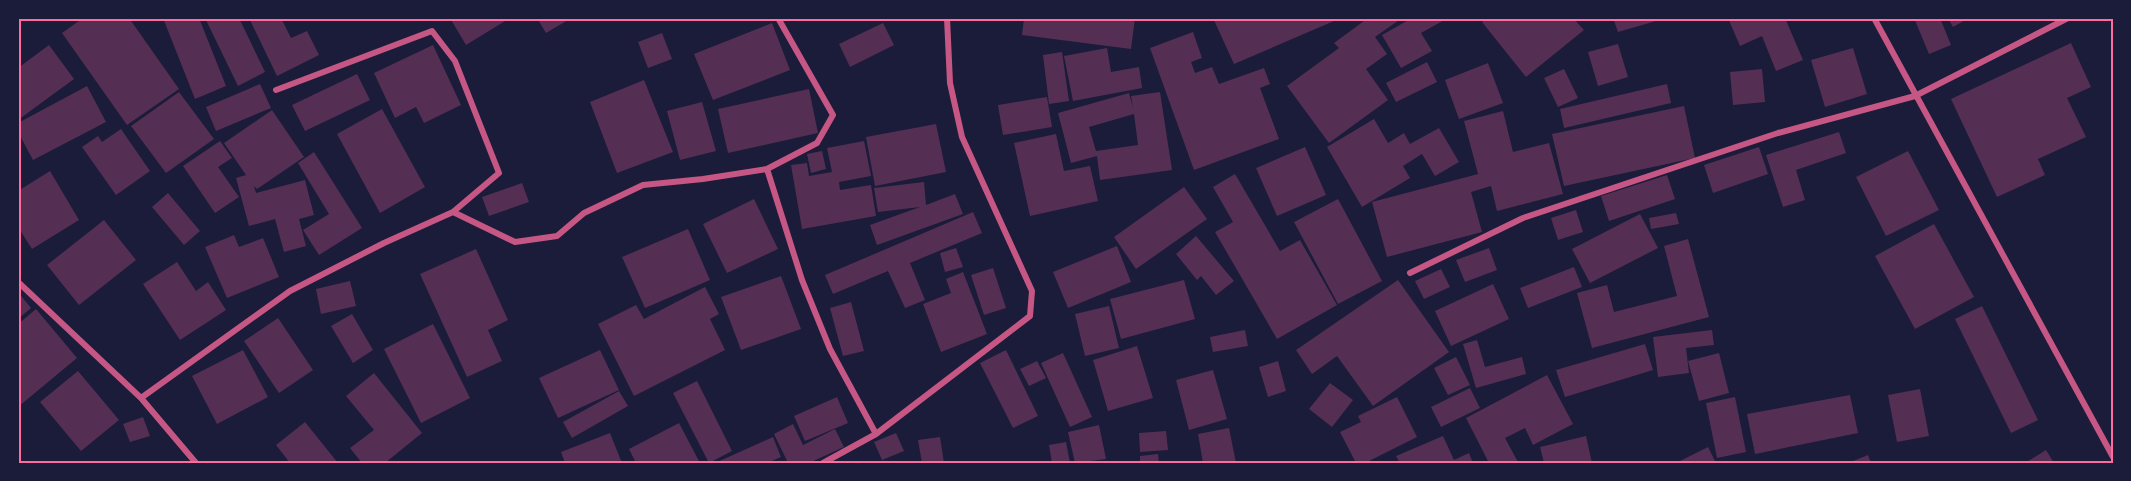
<svg xmlns="http://www.w3.org/2000/svg" width="2131" height="481" font-family="Ubuntu,sans-serif">
	<style>
		.building { fill: #542f53; fill-rule: evenodd }
		.lines { fill: none; stroke-linecap: round; stroke-linejoin: round }
		.minor { stroke: #c65784; stroke-width: 6 }
		.neatline { fill: none; stroke: #ff6b9d; stroke-width: 2 }
	</style>
	<rect width="100%" height="100%" fill="#1b1b3a"/>
	<!-- building -->
	<path class="building" d="M83,18h46l50,71 -52,36 -65,-92z
		M163,18h36l27,68 -31,13z
		M205,18h34l26,54 -27,14z
		M249,18h32l10,20 16,-7 12,24 -42,21z
		M450,18h60l-44,27z
		M537,18h30l1,2 -22,13z
		M1024,18h111l-4,31 -109,-14z
		M1213,18h128l-107,46z
		M1368,18h34l-27,19 12,17 -21,15 22,31 -59,43 -42,-57 52,-38 -5,-5z
		M1412,18h36l-27,15 11,18 -31,17 -19,-33z
		M1488,18h85l11,12 -58,47 -44,-55z
		M1613,18h50v1l-45,13z
		M1728,18h57l18,42 -27,11 -14,-35 -22,10z
		M1914,18h26l11,27 -22,9z
		M1948,18h21l-16,9z
		M772,23l18,47 -77,30 -19,-46z
		M883,23l11,22 -44,22 -11,-23z
		M1193,32l9,26 -11,4 4,11 17,-6 7,17 45,-16 6,16 -10,4 19,51 -85,31 -44,-122z
		M662,33l10,26 -24,9 -10,-26z
		M2071,43l20,44 -24,11 19,39 -48,22 7,16 -48,22 -46,-98z
		M1618,44l10,33 -30,9 -10,-34z
		M49,45l25,34 -56,41v-52z
		M433,45l28,60 -37,18 -8,-16 -21,11 -21,-45z
		M1107,48l4,24 28,-5 3,21 -69,13 -9,-45z
		M1853,48l14,46 -42,13 -14,-47z
		M1062,52l7,49 -20,3 -6,-49z
		M1427,62l10,20 -41,20 -10,-19z
		M1488,63l15,40 -44,16 -14,-39z
		M1564,69l14,29 -20,9 -14,-29z
		M1762,69l3,33 -32,3 -3,-33z
		M357,74l13,26 -65,31 -13,-26z
		M644,80l29,72 -56,21 -27,-71z
		M260,84l11,24 -55,23 -10,-24z
		M1667,84l4,19 -107,25 -4,-19z
		M87,86l19,36 -73,38 -15,-28v-9z
		M809,89l9,44 -90,20 -10,-44z
		M179,92l35,47 -48,34 -35,-47z
		M1160,92l12,78 -72,10 -3,-24 -26,7 -13,-50 71,-20 4,15 -2,-12zM1134,114l4,31 -42,6 -7,-24z
		M1047,97l5,30 -49,8 -5,-30z
		M702,102l14,49 -36,9 -13,-49z
		M1684,106l11,52 -131,28 -12,-52z
		M382,109l43,78 -45,26 -43,-79z
		M272,110l32,47 -47,32 -3,-3 2,7 49,-13 9,35 -15,4 7,27 -22,6 -9,-33 -26,7 -13,-48 10,-3 -22,-32z
		M1503,111l10,41 36,-9 14,51 -66,17 -6,-25 -20,6 11,40 -95,25 -15,-55 106,-28 -14,-53z
		M1374,119l14,24 16,-10 6,11 29,-16 20,34 -24,14 -13,-22 -19,12 7,12 -48,29 -35,-60z
		M936,124l10,48 -71,14 -9,-49z
		M121,129l29,42 -34,24 -34,-48 16,-11 4,6z
		M1839,132l7,21 -50,17 9,30 -22,7 -17,-52z
		M1056,134l8,37 26,-5 8,35 -68,15 -16,-73z
		M220,141l12,17 -14,9 21,30 -24,16 -32,-47z
		M864,141l7,35 -32,6 1,8 31,-5 5,31 -74,13 -11,-64 16,-2 2,13 23,-4 -5,-24z
		M1305,147l21,48 -49,21 -21,-48z
		M1759,147l9,27 -55,19 -9,-28z
		M822,151l4,18 -15,4 -4,-19z
		M1908,151l31,59 -53,26 -30,-59z
		M314,152l48,76 -43,27 -16,-25 26,-16 -31,-51z
		M50,171l29,49 -47,29 -14,-22v-36z
		M1235,174l45,77 20,-11 37,65 -60,34 -62,-107 18,-10 -20,-35z
		M1667,175l8,24 -66,22 -8,-25z
		M924,182l2,23 29,-11 8,20 -86,31 -7,-20 50,-18 -42,5 -4,-24z
		M522,183l7,19 -40,14 -7,-19z
		M1184,187l23,32 -71,50 -22,-32z
		M168,193l32,38 -16,14 -32,-38z
		M754,199l24,50 -51,24 -24,-49z
		M1338,199l44,82 -44,23 -44,-82z
		M1576,210l7,22 -25,8 -7,-22z
		M973,212l9,21 -72,30 15,37 -20,8 -17,-37 -55,23 -8,-19z
		M1676,213l3,11 -28,5 -2,-11z
		M1640,214l18,34 -68,35 -18,-34z
		M104,220l32,40 -57,45 -32,-40z
		M1934,224l40,73 -59,32 -40,-73z
		M688,229l22,51 -65,28 -23,-51z
		M234,235l5,12 24,-9 16,39 -52,21 -22,-51z
		M1196,236l38,45 -18,14 -15,-19 -4,4 -21,-26z
		M1688,239l21,78 -117,31 -15,-55 30,-8 7,27 63,-16 -13,-50z
		M1117,246l14,36 -63,26 -15,-36z
		M956,248l7,19 -18,5 -5,-19z
		M1489,248l8,22 -32,12 -9,-22z
		M476,249l32,71 -20,10 14,31 -35,16 -47,-103z
		M177,262l19,29 12,-9 18,28 -46,30 -37,-56z
		M1574,267l8,20 -54,21 -8,-20z
		M993,268l13,40 -22,7 -13,-40z
		M1441,269l9,18 -26,12 -9,-18z
		M963,272l24,62 -46,18 -18,-48 28,-11 -5,-14z
		M781,276l20,53 -60,21 -20,-53z
		M1184,280l11,39 -74,20 -11,-40z
		M1398,280l51,72 -76,54 -36,-50 -25,18 -16,-24z
		M350,281l6,25 -35,8 -5,-25z
		M1493,284l16,35 -58,27 -16,-35z
		M705,287l14,27 -9,5 15,31 -91,46 -36,-72 38,-19 8,14z
		M18,292l13,16 -13,11z
		M851,302l13,49 -21,5 -13,-48z
		M1109,306l10,42 -34,8 -10,-42z
		M1982,306l56,114 -27,13 -56,-114z
		M36,309l41,49 -59,49v-83z
		M352,314l21,36 -20,13 -22,-37z
		M278,318l35,52 -34,23 -35,-52z
		M433,324l37,74 -49,25 -37,-74z
		M1245,330l3,16 -35,6 -3,-15z
		M1712,330l2,15 -28,3 3,25 -31,4 -5,-40z
		M1477,340l8,27 37,-10 4,17 -50,14 -13,-44z
		M1645,344l8,26 -88,27 -9,-27z
		M1137,346l16,52 -45,13 -15,-51z
		M243,350l25,47 -51,27 -25,-48z
		M600,350l19,40 -61,28 -19,-40z
		M1006,350l32,66 -25,12 -33,-65z
		M1063,353l29,64 -22,10 -29,-64z
		M1719,353l10,40 -30,8 -11,-40z
		M1456,357l14,28 -22,10 -14,-27z
		M1037,361l9,17 -17,8 -9,-17z
		M1278,361l8,30 -18,6 -9,-30z
		M1213,370l14,49 -38,11 -13,-50z
		M78,371l41,49 -38,31 -41,-49z
		M374,373l48,60 -37,30h-23l-12,-15 24,-18 -28,-34z
		M1547,375l26,49 -40,21 -8,-17 -20,10 13,24 -29,1 -23,-45z
		M697,381l35,70 -23,12 -36,-70z
		M1330,383l23,17 -21,27 -23,-18z
		M1470,388l10,20 -39,19 -10,-20z
		M1920,389l9,47 -32,6 -9,-47z
		M619,391l9,15 -56,32 -9,-16z
		M1850,395l8,38 -103,21 -8,-40z
		M837,397l11,26 -43,18 -11,-25z
		M1397,397l20,40 -52,26h-9l-16,-31 21,-10 -3,-6z
		M1735,397l11,55 -29,6 -11,-55z
		M143,417l7,19 -20,6 -7,-18z
		M305,422l33,41h-48l-14,-18z
		M679,423l21,40h-64l-7,-14z
		M793,424l10,21 32,-16 9,18 -35,16h-21l-14,-29z
		M1099,425l7,34 -31,4 -7,-31z
		M1229,428l7,35h-33l-5,-29z
		M1166,431l2,19 -28,2 -1,-19z
		M610,433l12,30h-57l-4,-11z
		M896,433l8,18 -22,9 -8,-18z
		M1443,436l11,24 15,-7 4,10h-73l-4,-7z
		M1586,436l6,27h-48l-4,-16z
		M773,437l8,20 -14,6h-52z
		M940,437l4,26h-22l-4,-23z
		M1066,442l4,21h-18l-3,-18z
		M1708,447l8,16h-40z
		M2046,450l8,13h-29z
		M1158,454l1,9h-19v-7z
		M1868,455l3,8h-23z"/>
	<g class="lines">
		<!-- minor -->
		<path class="minor" d="M1874,18l239,439
			M276,90l156,-59 23,30 44,112 -46,39
			M767,169l35,111 28,69 46,85 -53,29
			M1410,273l113,-55 255,-85 137,-37 153,-78
			M18,282l123,116 55,65
			M141,398l149,-107 94,-48 69,-31 62,30 42,-6 27,-23 59,-28 60,-6 64,-10 50,-26 16,-28 -55,-97
			M876,434l154,-118 2,-25 -70,-154 -12,-54 -3,-65"/>
	</g>
	<!-- border -->
	<rect width="2131" height="481" fill="none" stroke="#1b1b3a" stroke-width="39"/>
	<rect x="20" y="20" width="2092" height="442" class="neatline"/>
</svg>
